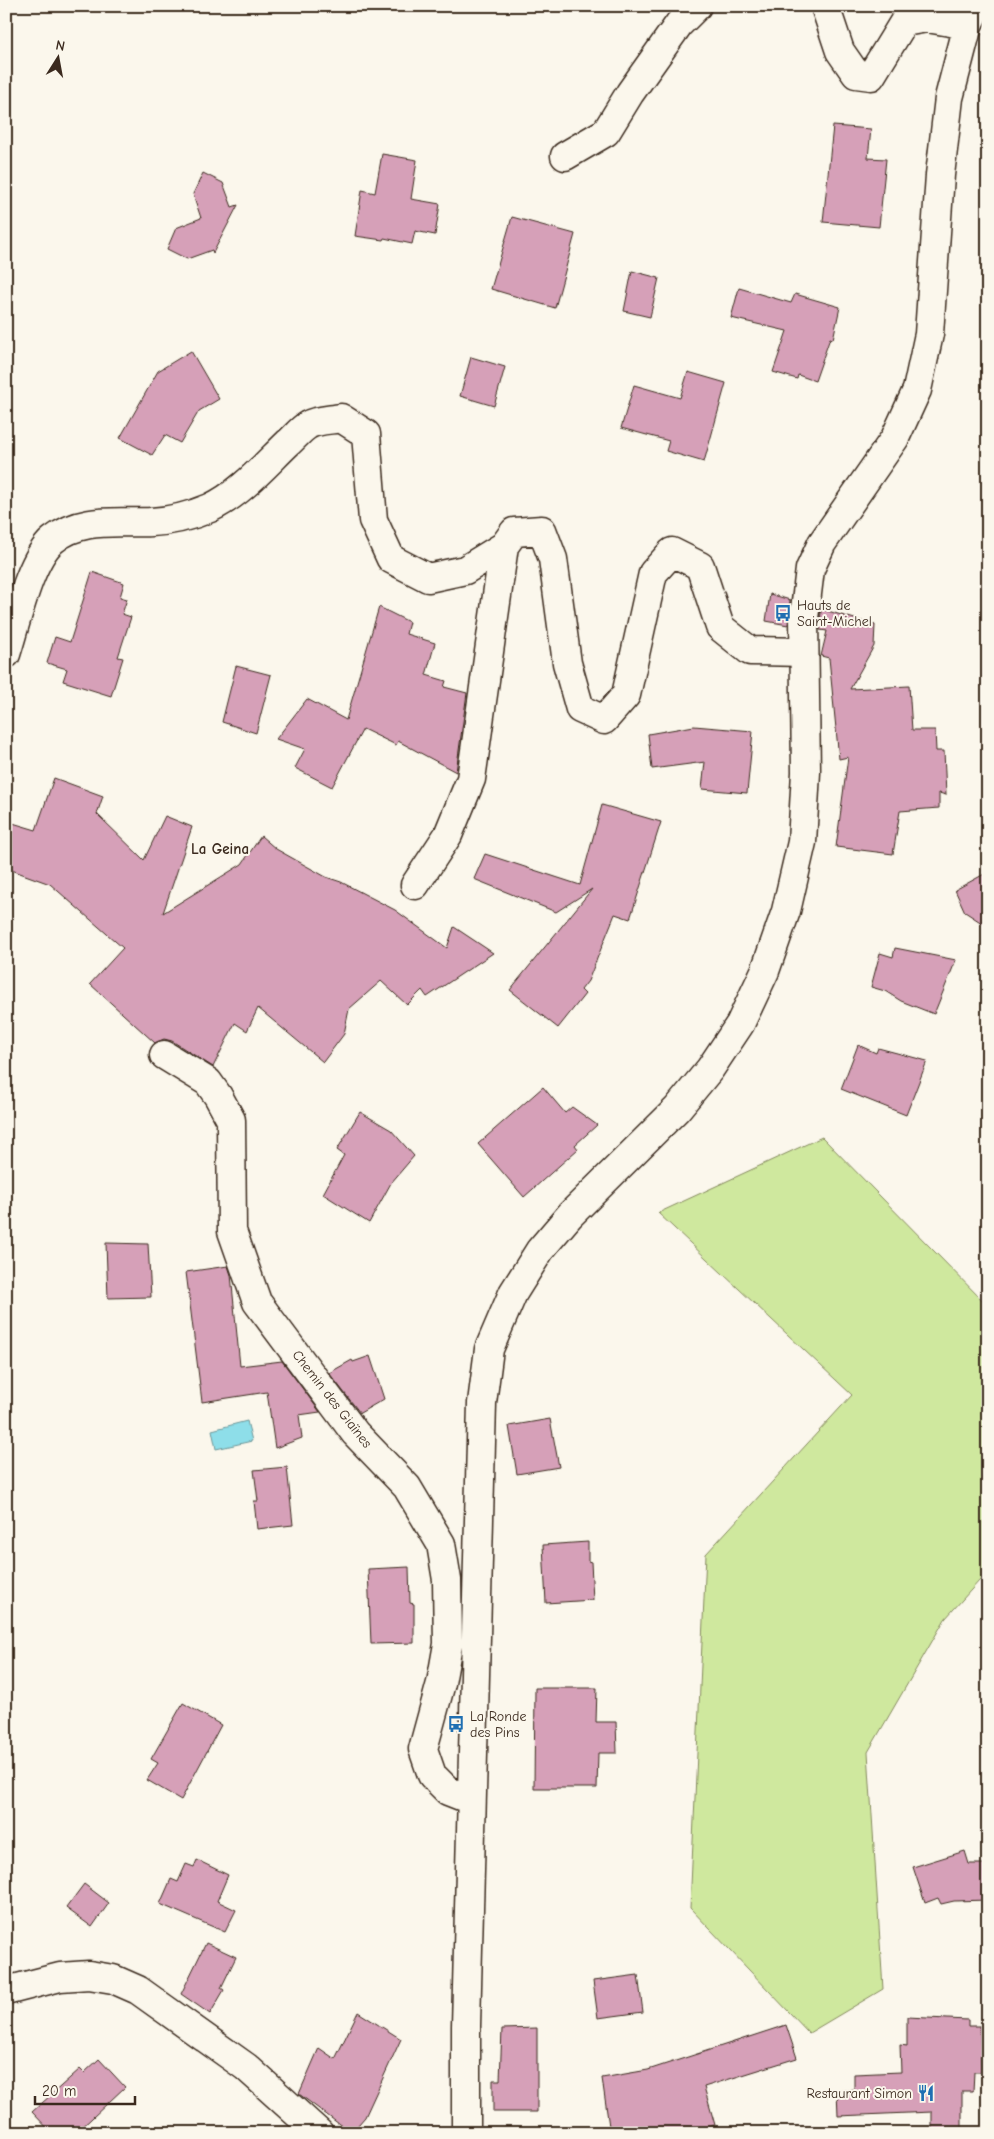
<svg xmlns="http://www.w3.org/2000/svg" width="994" height="2139" font-family="'Comic Neue',sans-serif">
	<style>
		.green { fill: #cfe89e; stroke: #85895e }
		.water { fill: #8edee9; stroke: #6d9698 }
		.building { fill: #d6a0b8; stroke: #3b2a1e }
		.lines { fill: none; stroke-linecap: round; stroke-linejoin: round }
		.minor-casing { stroke: #3b2a1e; stroke-width: 31 }
		.minor { stroke: #fbf7ec; stroke-width: 28 }
		.labels { text-anchor: middle; dominant-baseline: central; stroke-width: 4; stroke-linejoin: round; paint-order: stroke }
		.poi-label { font-size: 14px; fill: #3b2a1e; stroke: #fbf7ec; text-anchor: start }
		.street-label { font-size: 14px; fill: #3b2a1e; stroke: #fbf7ec }
		.neighbourhood-label { font-size: 15px; font-weight: bold; fill: #3b2a1e; stroke: #fbf7ec }
	</style>
	<rect width="100%" height="100%" fill="#fbf7ec"/>
	<filter id="ink" filterUnits="userSpaceOnUse"><feTurbulence type="fractalNoise" baseFrequency=".02" numOctaves="2"/><feDisplacementMap in="SourceGraphic" scale="10" xChannelSelector="R" yChannelSelector="G"/><feConvolveMatrix kernelMatrix="1 2 1 2 8 2 1 2 1" color-interpolation-filters="sRGB"/></filter>
	<g filter="url(#ink)">
		<!-- green -->
		<path class="green" d="M822,1137l166,169v265l-43,48 -77,133 15,237 -74,44 -119,-125 16,-354 146,-159 -194,-182z"/>
		<!-- water -->
		<path class="water" d="M247,1421l5,20 -36,8 -4,-19z"/>
		<!-- building -->
		<path class="building" d="M833,126l38,3 -3,29 18,1 -7,68 -56,-5z
			M382,154l35,6 -6,39 29,5 -5,31 -20,-4 -3,13 -28,-6 -1,2 -28,-4 7,-46 13,3z
			M203,173l20,10 9,24 6,-2 -25,48 -1,-3 -25,9 -20,-10 9,-21 25,-10 -8,-24z
			M512,217l63,17 -20,74 -64,-19z
			M632,271l27,7 -9,39 -26,-6z
			M739,288l52,15 4,-9 45,13 -7,32 -3,-1 -15,43 -17,-6 -1,4 -24,-7 14,-41 -56,-13z
			M191,351l28,48 -20,12 -19,32 -15,-8 -13,20 -32,-17 38,-67z
			M471,357l34,10 -11,39 -34,-10z
			M688,372l38,11 -22,79 -38,-11 3,-10 -48,-13 13,-43 46,13z
			M92,572l32,11 -4,14 7,2 -5,15 9,3 -13,40 5,1 -12,38 -48,-15 4,-12 -20,-6 8,-26 15,5z
			M770,594l20,6 -2,25 -22,-4z
			M379,607l30,15 -3,12 29,9 -9,32 20,6 -2,6 23,6 -11,79 -58,-31 -2,4 -33,-16 -31,58 -37,-19 10,-19 -29,-10 31,-40 39,21z
			M821,609l54,16 -1,21 -24,43 59,-3 3,44h23l1,21h8l2,44 -7,-2v15l-39,3 -7,43 -57,-7 12,-90 -9,2 -10,-101 -8,-2 6,-25 -7,-1z
			M236,666l35,9 -15,58 -34,-11z
			M694,726l59,5 -6,62 -45,-4 3,-27 -53,7 -4,-35z
			M54,778l49,18 -6,18 47,46 21,-44 27,11 -29,86 79,-49 19,-28 15,13 50,28 15,5 54,28 52,38 7,-21 39,26 -66,44 -5,-7 -15,15 -26,-24 -32,28 -5,25 -21,28 -65,-54 -11,23 -12,-8 -22,44 -41,-26 -8,-2 -9,4 -65,-59 33,-36 -73,-64 -44,-16v-47l30,9z
			M602,805l59,17 -31,97 -15,-5 -27,67 -7,9 4,4 -27,34 -48,-38 82,-101 -36,23 -82,-33 11,-25 95,31z
			M988,872v55l-23,-15 -10,-22z
			M895,948l61,12 -22,54 -33,-13 -16,-10 -14,-4 9,-34 13,4z
			M858,1045l18,8 2,-5 49,13 -21,54 -65,-26z
			M543,1087l22,26 7,-6 25,18 -22,20 3,4 -54,48 -46,-53z
			M360,1112l31,18 23,26 -23,27 -22,40 -46,-29 21,-39 -7,-5z
			M106,1243l42,1 3,53 -43,1z
			M228,1266l3,9 9,91 42,-5 38,51 -21,3 3,23 -27,10 -8,-56 -65,10 -16,-130z
			M370,1356l14,43 -24,14 -31,-40 23,-13 1,2z
			M550,1419l9,48 -42,7 -8,-48z
			M287,1467l6,58 -36,4 -3,-28h4l-4,-31z
			M588,1542v19l3,1 2,38 -47,3 -3,-58z
			M409,1567l1,36 4,1v39l-43,1 -3,-75z
			M535,1688h62l-1,34h20l1,31h-19l-1,35h-63z
			M183,1703l38,22 -40,75 -34,-20 11,-17 -7,-4z
			M965,1851l4,13h19v36l-34,1 -13,3 -3,-6 -13,5 -12,-36z
			M197,1860l31,15 -11,26 19,9 -11,22 -65,-28 11,-25 7,3 8,-18 8,3z
			M84,1884l25,19 -17,24 -26,-19z
			M206,1943l30,14 -15,31 3,2 -14,24 -29,-20z
			M638,1975l5,37 -45,6 -5,-37z
			M358,2012l43,27 -36,78 -14,16 -52,-39 20,-46 16,11z
			M907,2017l61,3v6h12l1,46h-7l-1,19h-11v42h-30v-21l-94,4 -1,-25 17,-2v-15l47,-2 -1,-27 7,1z
			M786,2025l11,33 -93,29 11,38 -24,8h-81l-8,-55 46,-8z
			M537,2028v84h-44v-32h7l2,-51z
			M99,2059l26,28 -49,46h-24l-20,-21 48,-43 4,4z"/>
		<g class="lines">
			<!-- minor casing -->
			<g class="minor-casing">
				<path id="minor" d="M825,6l15,45 16,23 15,2 33,-54 23,-4 41,7
					M565,156l41,-24 24,-39 49,-69 18,-18
					M6,654c10,-30 23,-94 47,-114 29,-24 65,-16 98,-18 20,-1 40,-6 59,-14 30,-14 54,-42 78,-65 6,-5 13,-14 20,-18 8,-5 23,-5 33,-7l25,16 7,86 18,39 37,19 37,-8 39,-24 10,-14 28,-2 11,29 14,104 13,46 24,11 22,-25 27,-122 19,-21 28,14 20,61 30,24 54,1
					M415,885l33,-50 23,-56 33,-233
					M164,1055l44,27 10,14 13,24 1,111 25,71 98,131 52,54 34,57 6,36 1,64 -7,39 -18,66 9,26 16,16 23,9
					M6,1991l54,-14 29,-2 24,4 25,11 108,77 73,66
					M466,2133v-107l16,-623 7,-54 24,-56 27,-43 30,-35 107,-106 33,-40 30,-45 25,-53 21,-60 16,-69 4,-70 -2,-154 6,-49 12,-26 73,-105 22,-48 12,-56 11,-159 9,-77 19,-73 9,-19"/>
			</g>
			<!-- minor -->
			<use href="#minor" class="minor"/>
		</g>
	</g>
	<!-- icons -->
	<defs>
		<g id="bus-bare" transform="scale(1.35)"><path d="M-5-6H5V4H4V6H2V4H-2V6H-4V4H-5ZM-3.5-4V0h7V-4ZM-3.5 1.2v1.5H-2V1.2ZM2 1.2v1.5H3.5V1.2Z" fill="#1f6fb2" stroke="#fbf7ec" stroke-width="2.5" paint-order="stroke"/></g>
		<g id="restaurant-bare" transform="scale(1.35)"><path d="M-5-6h1v4h1v-4h1v4h1v-4h1v5L-1.5 .5V6h-2V.5L-5-1ZM5-6V6H3V1.5H1.5Q1.5-4 5-6Z" fill="#1f6fb2" stroke="#fbf7ec" stroke-width="2.5" paint-order="stroke"/></g>
	</defs>
	<g fill-rule="evenodd">
		<use href="#bus-bare" x="783" y="613"/>
		<use href="#bus-bare" x="456" y="1724"/>
		<use href="#restaurant-bare" x="926" y="2093"/>
	</g>
	<g class="labels">
		<!-- poi labels -->
		<g class="poi-label">
			<text x="797" y="605">Hauts de<tspan x="797" dy="16">Saint-Michel</tspan></text>
			<text x="470" y="1716">La Ronde<tspan x="470" dy="16">des Pins</tspan></text>
			<text x="912" y="2093" text-anchor="end">Restaurant Simon</text>
		</g>
		<!-- street labels -->
		<g class="street-label">
			<text transform="translate(332 1399) rotate(52)">Chemin des Giaïnes</text>
		</g>
		<!-- neighbourhood labels -->
		<g class="neighbourhood-label">
			<text x="220" y="849">La Geina</text>
		</g>
	</g>
	<!-- margin -->
	<rect width="994" height="2139" fill="none" stroke="#fbf7ec" stroke-width="25"/>
	<rect x="12" y="12" width="969" height="2114" fill="none" stroke="#3b2a1e" stroke-width="2" filter="url(#ink)"/>
	<!-- north arrow -->
	<g transform="translate(58 58) rotate(11)" stroke="#fbf7ec" stroke-width="4" paint-order="stroke">
	<path d="M0-4L9 19L0 12L-9 19Z" fill="#3b2a1e"/>
	<text y="-8" font-size="14" font-weight="bold" text-anchor="middle" fill="#3b2a1e">N</text>
	</g>
	<!-- scale -->
	<path d="M35 2096v8h100v-8" fill="none" stroke="#3b2a1e" stroke-width="2.5"/>
	<text x="42" y="2096" font-size="15" fill="#3b2a1e" stroke="#fbf7ec" stroke-width="4" paint-order="stroke">20 m</text>
</svg>
